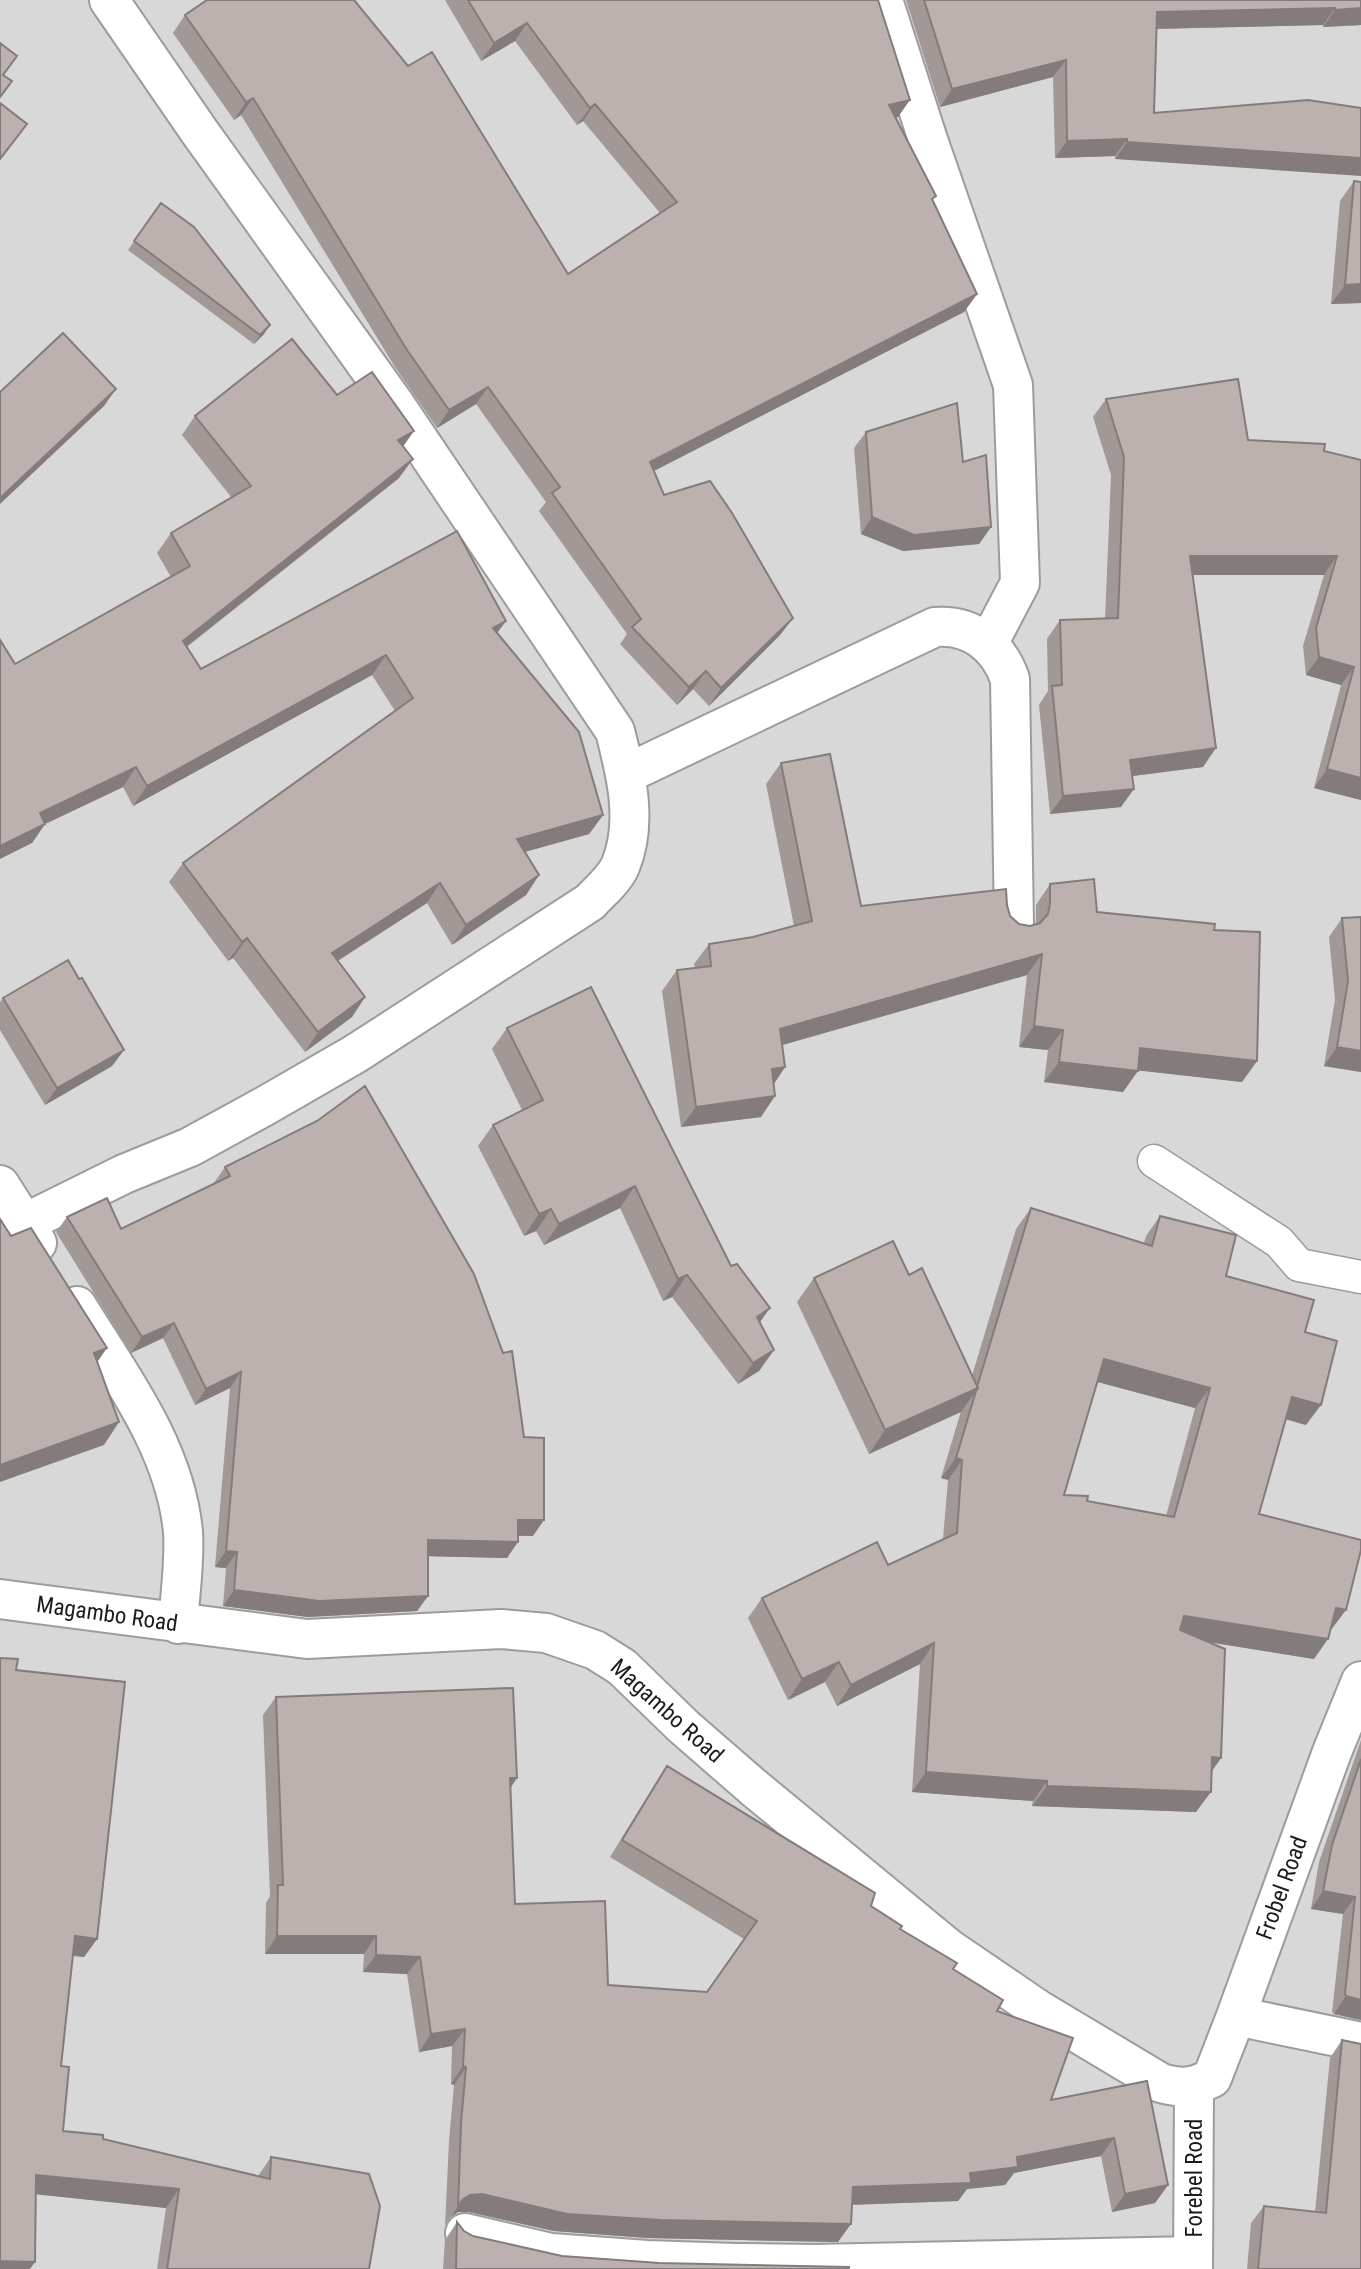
<svg xmlns="http://www.w3.org/2000/svg" width="1361" height="2269" font-family="'Roboto Condensed',sans-serif">
	<style>
		.residential { fill: #d9d8d8 }
		.lines { fill: none; stroke-linecap: round; stroke-linejoin: round }
		.lane-casing { stroke: #9c9c9c; stroke-width: 35 }
		.street-casing { stroke: #9c9c9c; stroke-width: 42 }
		.lane { stroke: #fff; stroke-width: 32 }
		.street { stroke: #fff; stroke-width: 38 }
		.wall { fill: #a29896; fill-rule: evenodd }
		.shaded-wall { fill: #847c7a }
		.building { fill: #bcb1ae; stroke: #847c7a; stroke-width: 2; fill-rule: evenodd }
		.labels { text-anchor: middle; dominant-baseline: central; stroke-width: 6; stroke-linejoin: round; paint-order: stroke }
		.street-label { font-size: 23px; fill: #1b1b1b; stroke: #fff }
	</style>
	<rect width="100%" height="100%" fill="#ece6e1"/>
	<!-- residential -->
	<path class="residential" d="M0,0h1361v2269h-1361z"/>
	<g class="lines">
		<!-- lane casing -->
		<g class="lane-casing">
			<path id="lane" d="M1154,1161l125,81 20,23 62,12"/>
		</g>
		<!-- street casing -->
		<g class="street-casing">
			<path id="street" d="M883,0l45,140 85,245 7,198 -32,61
				M626,774l309,-147c36,-3 63,18 75,52l4,246
				M0,1185l37,58
				M25,1223l99,-49 66,-27 73,-40 92,-53 235,-152c10,-11 26,-24 31,-38 17,-43 5,-90 -6,-133l-221,-328 -195,-272 -90,-131
				M77,1306c43,70 98,141 106,226 2,30 -3,62 -5,92
				M0,1599l307,40 194,-10 45,4 49,17 27,17 62,60 69,60 195,161 91,62 122,73c22,6 31,5 51,-5l24,-62 96,-264 29,-71
				M1236,2016l125,26
				M465,2233l86,20 96,7 89,3 78,1 379,-8
				M1193,2269l1,-182"/>
		</g>
		<!-- lane -->
		<use href="#lane" class="lane"/>
		<!-- street -->
		<use href="#street" class="street"/>
	</g>
	<!-- wall -->
	<path class="wall" d="M445,0h433l20,117 -2,1 37,84 44,92 -13,18 -310,159 10,24 129,123 -13,17 -71,71 -16,-17 -16,16 -57,-61 7,-10 -88,-123 7,-9 -70,-98 -39,24 -42,-61 -154,-252 -7,5 -61,-87 12,-18 383,259 92,-61 -77,-92 -6,4 -62,-84 -34,20z
		M906,0h455v25l-38,2v-2l-167,4 -2,84 -39,46v-3l-60,2 -2,-81 -113,30z
		M1354,181l7,122 -30,1 9,-103z
		M161,203l103,131 -10,10 -126,-94z
		M337,395l66,51 -4,32 -212,169 14,22 297,-36 105,182 -14,19 -64,18 14,23 -13,20 -74,50 -25,-42 -89,58 27,36 -13,20 -47,35 -72,-94 -5,3 -59,-79 14,-19 212,-152 -23,-36 -239,131 -10,-19 -78,37 -13,19 -17,-179 156,-87 -14,-24 14,-20 60,-36 -49,-62 13,-19z
		M1106,399l142,41 76,11 37,9v340l-47,-12 27,-103 -35,-10 -3,-29 21,-71h-132l11,192 -71,9 -11,31 -71,7 -11,-109 9,-14 -1,-52 13,-19 45,-1 6,-144 -18,-58z
		M866,432l97,30 28,65 -12,17 -76,7 -42,-17 -7,-86z
		M781,763l80,143 146,-1 3,11 9,8 11,2 6,-2v-19l14,-21 47,28 117,18 43,131 -15,21 -104,-12 -15,22 -79,-10 4,-32 -29,-3 8,-72 -245,70 3,22 -11,17 -13,33 -80,10 -19,-136 15,-21 18,-2 -1,-4 15,-20 44,-7 41,-11 -28,-142z
		M1342,918l19,154 -37,-6 11,-66 -6,-63z
		M3,998l121,52 -12,16 -67,39 -45,-75v-28z
		M507,1028l253,294 14,28 -15,21 -21,13 -66,-87 -9,4 -43,-93 -76,37 -8,-14 -12,5 -46,-90 15,-21 29,-15 -30,-61z
		M225,1167l308,369h-15l-11,22 -79,-2v40l-11,15 -109,6 -85,-11 3,-38 -11,-1 15,-179 -35,17 -32,-67 -32,15 -75,-121 11,-15 54,12 93,-45v-1z
		M1031,1208l113,35 2,-7 14,-20 66,60 79,56 1,93 -20,-6 -27,95 72,116h-1l-16,29 -104,-17 11,116 -10,14 -15,40 -164,-6 1,-5 -121,-9 8,-128 -83,42 -12,-24 -37,18 -40,-82 14,-20 126,-33 55,-26 5,-59 -7,-2 20,-67 -92,43 -72,-152 17,-24 95,-3 63,101 44,-147zM1098,1382l97,26 -29,108 -79,-15 -23,-6z
		M16,1670l81,269 -13,18 -11,-1 -12,110 2,65 40,8 155,37 13,-19 98,112h-212l9,-61 -130,-14z
		M276,1697l241,81 -7,9 5,117 93,81 99,7 37,-53 -134,-82 45,-73 12,-18 204,140 82,63 44,42 54,89 96,-19 21,104 -13,18 -43,9 -11,-56 -87,17 -9,12 -38,4 -9,12 -106,4 -14,37 -190,-4 -94,-7 -85,-19h-11l-7,5 -6,8 4,-84 5,-56 -3,-1 1,-38 -33,6 -12,-78 -44,-2 1,-18h-99l1,-51 4,-7 -7,-181z
		M1361,1740v280l-27,-6 -2,-2 11,-98 -32,-5 8,-47z
		M1342,2040l19,229h-114l4,-46 13,-17 51,6 15,-154z
		M457,2222l7,9 9,5 89,20 97,7 190,6h-406l2,-29z"/>
	<!-- shaded-wall -->
	<path class="shaded-wall" d="M1335,8l-12,17 -179,4 13,-17z
		M1361,8v17l-38,2 12,-17z
		M527,23l-12,18 -34,20 13,-18z
		M1066,60l-13,17 -113,30 12,-18z
		M253,98l-12,17 -7,5 12,-18z
		M910,100l-12,17 -21,6 12,-18z
		M595,104l-12,17 -6,4 13,-17z
		M1127,139l-12,17 -60,2 12,-17z
		M1127,142l234,16v18l-246,-17z
		M1361,284v19l-30,1 14,-19z
		M977,294l-13,18 -326,167 12,-17z
		M270,325l-6,9 -10,10 6,-9z
		M488,387l-12,17 -39,24 12,-18z
		M116,389l-12,17 -104,98v-6z
		M414,431l-14,20 -2,-11z
		M413,459l-14,19 -230,182 14,-19z
		M872,517l119,10 -12,17 -76,7 -42,-17z
		M1190,556h147l-13,19h-147z
		M793,618l-13,17 -71,71 12,-18z
		M506,621l-14,19 1,-12z
		M386,655l-14,20 -239,131 14,-20z
		M1319,657l35,10 -13,18 -35,-10z
		M706,671l-13,18 -16,16 12,-18z
		M1216,748l-13,19 -86,11 13,-18z
		M136,767l-13,20 -78,37 -13,19 -32,16v-13l40,-33z
		M1327,769l34,9v22l-47,-12z
		M1134,789l-13,18 -71,7 13,-18z
		M603,815l-14,19 -86,24 14,-19z
		M539,875l-13,20 -74,50 14,-20z
		M440,883l-13,20 -109,70 14,-20z
		M247,938l-14,20 -5,3 14,-19z
		M1042,954l-15,21 -262,75 15,-21z
		M365,997l-13,20 -47,35 13,-20z
		M1034,1026l29,4 -15,20 -29,-3z
		M1337,1047l24,4v21l-37,-6z
		M1140,1048l117,13 -15,21 -117,-13z
		M124,1050l-12,16 -67,39 12,-17z
		M1059,1062l79,9 -15,21 -79,-10z
		M785,1067l-14,21 1,-19z
		M775,1096l-14,21 -80,10 15,-20z
		M635,1186l-15,22 -76,37 15,-21z
		M551,1209l-15,22 -12,5 15,-22z
		M687,1275l-15,22 -9,4 15,-22z
		M770,1308l-15,21 2,-12z
		M174,1323l-11,15 -32,15 11,-16z
		M107,1348l-16,23 3,-18z
		M774,1350l-15,21 -21,13 15,-21z
		M1104,1359l106,29 -15,20 -105,-28z
		M241,1372l-11,16 -35,17 11,-16z
		M978,1388l-17,24 -92,42 16,-24z
		M1292,1397l29,8 -15,20 -28,-8z
		M119,1422l-15,23 -104,37v-17z
		M956,1458l6,2 -14,20 -7,-2z
		M518,1520h26l-11,16 -26,-1z
		M428,1540l90,2 -11,16 -90,-2z
		M226,1551l11,1 -11,16 -11,-1z
		M234,1590l194,6 -11,15 -109,6 -85,-11z
		M1336,1608l10,2 -15,20 -9,-2z
		M1184,1616l144,23 -14,20 -144,-23z
		M934,1643l-14,21 -83,42 14,-21z
		M839,1662l-14,20 -37,18 14,-21z
		M1212,1757l9,1 -14,20z
		M926,1772l121,9 -14,20 -121,-9z
		M510,1778h7l-12,18z
		M1047,1786l164,6 -15,20 -164,-6z
		M1323,1891l32,6 -12,17 -32,-5z
		M75,1936l22,3 -13,18 -22,-3z
		M277,1936h99l-12,18h-99z
		M376,1955l44,2 -13,17 -44,-2z
		M1346,1996l15,4v20l-27,-6z
		M465,2029l-13,17 -33,6 12,-18z
		M463,2066l3,1 -12,18 -3,-1z
		M1114,2138l-13,18 -87,17 -9,12 -38,4 -9,12 -118,4 13,-18 117,-14 47,-16z
		M36,2175l143,14 -13,19 -142,-15z
		M1168,2185l-13,18 -43,9 13,-18z
		M482,2194l369,30 -13,18 -190,-4 -94,-7 -85,-19h-11l-7,5 11,-17 8,-5z
		M0,2261l35,1 -5,7h-30z"/>
	<!-- building -->
	<path class="building" d="M207,0h147l54,66 24,-14 136,222 109,-72 -82,-98 -5,4 -63,-85 -33,20 -26,-43h410l32,100 -21,5 47,91 -4,3 45,95 -327,168 14,33 46,-14 22,32 61,105 -72,70 -15,-17 -17,16 -57,-60 9,-8 -89,-126 8,-6 -72,-100 -39,23 -42,-60 -154,-252 -7,4 -61,-87z
		M924,0h437v8l-26,2v-2l-178,4 -3,101 154,-13 53,8v50l-234,-16v-3l-60,2 -1,-81 -114,29z
		M0,43l17,13 -14,19 9,6 -12,16z
		M0,103l27,21 -27,35z
		M1354,181l7,1v102l-16,1z
		M161,203l33,24 76,98 -10,10 -126,-94z
		M63,333l53,56 -116,109v-106z
		M292,339l45,56 35,-23 42,59 -16,9 15,19 -230,182 18,28 256,-138 49,90 -13,7 86,104 24,83 -86,24 22,36 -73,50 -26,-42 -108,70 33,44 -47,35 -71,-94 -5,4 -59,-79 230,-165 -27,-43 -239,131 -11,-19 -96,46 5,11 -45,22v-206l15,24 175,-98 -19,-33 80,-47 -56,-70z
		M1238,379l10,61 77,4 -1,7 37,9v318l-34,-9 27,-102 -35,-10 -3,-29 21,-72h-147l26,192 -86,12 4,29 -71,7 -11,-110 10,-1 -2,-65 58,-2 6,-161 -18,-58z
		M957,403l6,59 23,-7 5,72 -77,8 -42,-18 -6,-85z
		M830,754l31,152 145,-17 1,16 3,11 9,8 11,2 10,-3 8,-9 2,-10v-20l44,-5 3,33 118,12 -1,6 46,2 -3,129 -117,-13 -2,23 -79,-9 4,-32 -29,-4 8,-72 -262,75 5,38 -13,2 3,27 -79,11 -19,-137 34,-4 -2,-22 44,-7 59,-16 -31,-158z
		M1361,917v134l-24,-4 11,-66 -6,-63z
		M68,960l11,19 3,-1 42,72 -67,38 -54,-90z
		M591,987l140,279 6,-2 33,44 -13,9 17,33 -21,13 -66,-88 -9,4 -43,-93 -76,38 -8,-15 -12,5 -46,-89 50,-25 -36,-72z
		M365,1086l109,188 29,79 9,-2 12,86 20,1v82h-26v22l-90,-2v56l-109,5 -85,-11 3,-38 -11,-1 15,-179 -35,17 -32,-66 -32,14 -75,-120 40,-19 14,31 109,-53 -5,-9 92,-46z
		M1031,1208l121,38 8,-30 76,19 -10,41 88,24 -9,32 32,9 -16,64 -29,-8 -33,117 102,26v10l-15,60 -10,-2 -8,31 -144,-23 -4,14 45,19 -4,109 -9,-1 -1,35 -164,-6v-5l-121,-9 8,-129 -83,42 -12,-23 -37,17 -40,-81 115,-56 11,23 69,-32 5,-73 -6,-2 20,-67 2,-3 -1,-1zM1104,1359l106,29 -36,129 -87,-16 1,-5 -24,-1z
		M0,1219l11,17 20,-8 76,120 -13,5 25,69 -119,43z
		M893,1241l16,34 13,-7 56,120 -93,42 -71,-152z
		M0,1658l18,1 -2,11 109,12 -28,257 -22,-3 -14,130 8,1 -6,64 40,4v4l167,40 1,-22 98,17 11,32 -11,63h-202l12,-80 -143,-14 -1,87 -35,-1z
		M513,1688l4,90h-7l5,126 90,-3 3,84 99,7 50,-71 -135,-81 45,-74 208,127 -4,13 31,20 -2,3 57,34 -4,6 50,31 -6,11 76,27 -22,62 96,-19 21,104 -43,9 -11,-56 -97,19 1,10 -48,6 1,10 -118,4 -2,37 -190,-4 -94,-6 -85,-20 -12,1 -8,5 -4,7 3,-84 5,-56 -3,-1 2,-37 -34,5 -11,-77 -44,-2v-19h-99l1,-51h5l-7,-188z
		M1361,1759v241l-15,-4 -1,-2 10,-97 -32,-6 9,-46z
		M1342,2040l19,4v225h-103l6,-63 62,7z
		M457,2222l7,9 9,5 89,20 97,7 190,4v2h-393z"/>
	<g class="labels">
		<!-- street labels -->
		<g class="street-label">
			<text transform="translate(107 1614) rotate(8)">Magambo Road</text>
			<text transform="translate(667 1711) rotate(42)">Magambo Road</text>
			<text transform="translate(1282 1888) rotate(-70)">Frobel Road</text>
			<text transform="translate(1194 2178) rotate(-90)">Forebel Road</text>
		</g>
	</g>
</svg>
